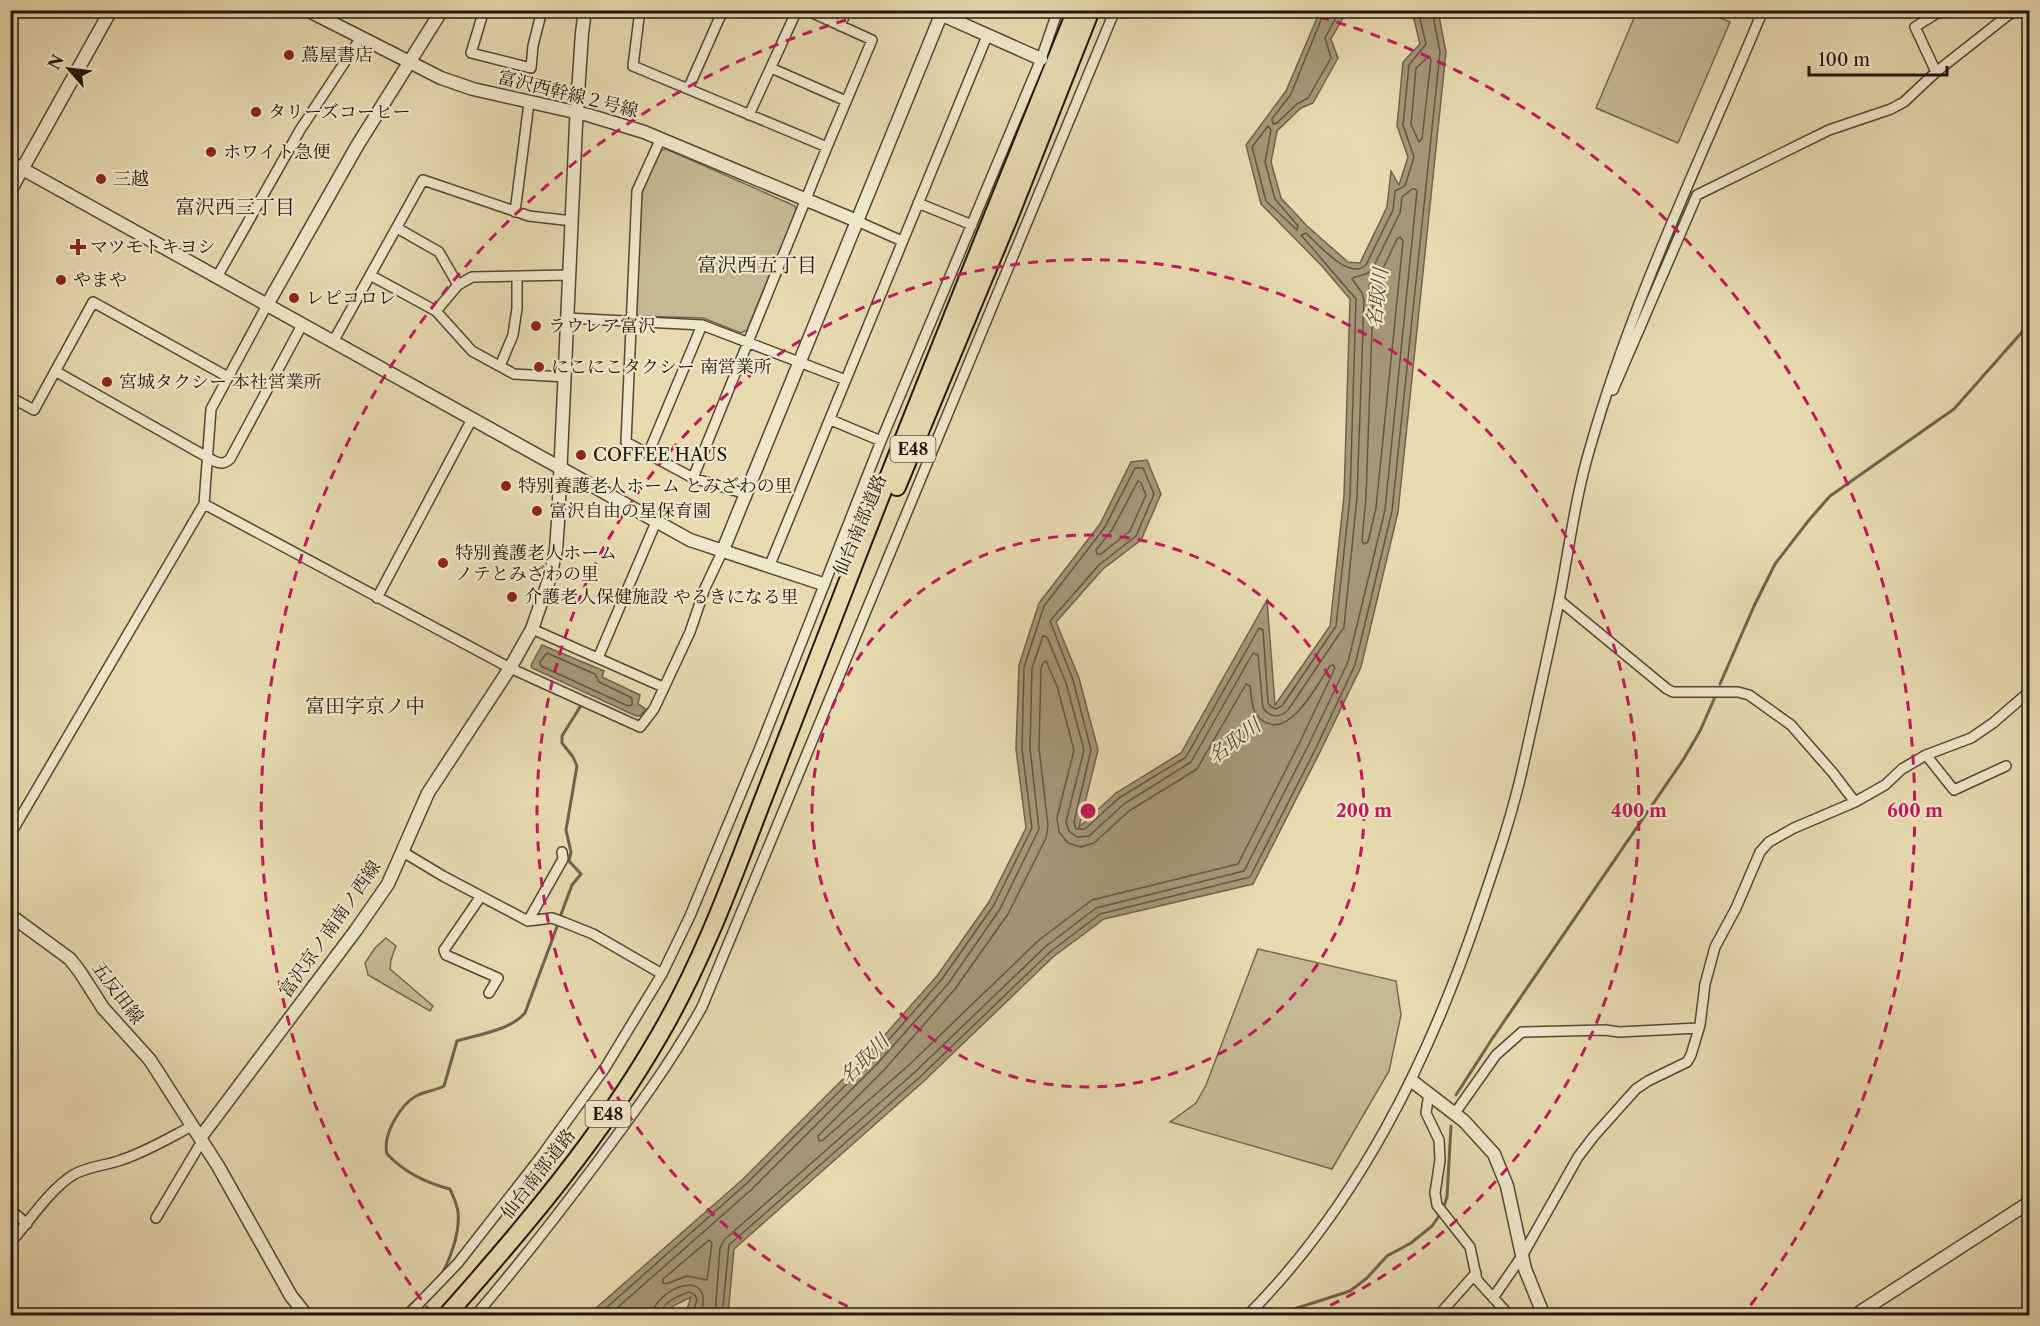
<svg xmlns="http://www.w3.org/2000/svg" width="2040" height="1326" font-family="'Libre Caslon Text','Noto Serif JP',serif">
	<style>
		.green { fill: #c5b993; stroke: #73684f; stroke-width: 1.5 }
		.water { fill: #a49777; stroke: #70634c; stroke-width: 1.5 }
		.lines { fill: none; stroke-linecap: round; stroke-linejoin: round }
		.shore { stroke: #625641; stroke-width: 1.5 }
		.stream { stroke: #70634c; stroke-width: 3 }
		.minor-casing { stroke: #524734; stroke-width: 12 }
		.tertiary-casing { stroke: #524734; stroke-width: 15 }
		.motorway-casing { stroke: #21160b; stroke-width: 20 }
		.minor { stroke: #efe7cb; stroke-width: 9 }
		.tertiary { stroke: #efe7cb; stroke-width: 12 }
		.motorway { stroke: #e7daaf; stroke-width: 16 }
		.ring { fill: none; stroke: #c2185b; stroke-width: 3; stroke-dasharray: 10 8 }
		.poi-dot { fill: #8f2418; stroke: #efe7cb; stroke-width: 2 }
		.labels { text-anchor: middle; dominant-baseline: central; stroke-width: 4.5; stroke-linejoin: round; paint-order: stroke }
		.shield { fill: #efe7cb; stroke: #5f5545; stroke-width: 1.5 }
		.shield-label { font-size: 16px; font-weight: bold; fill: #21160b }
		.poi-label { font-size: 18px; fill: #21160b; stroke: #efe7cb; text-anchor: start }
		.street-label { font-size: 18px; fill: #21160b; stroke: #efe7cb }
		.neighbourhood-label { font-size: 20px; fill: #21160b; stroke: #efe7cb }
		.water-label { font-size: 20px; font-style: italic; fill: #554a36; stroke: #efe7cb }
		.centre { fill: #c2185b; stroke: #efe7cb; stroke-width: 3 }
		.ring-label { font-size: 18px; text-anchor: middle; font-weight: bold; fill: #c2185b; stroke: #efe7cb; stroke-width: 4.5; stroke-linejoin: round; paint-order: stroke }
	</style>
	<rect width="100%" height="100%" fill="#e7daaf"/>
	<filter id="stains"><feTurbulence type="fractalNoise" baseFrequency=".00333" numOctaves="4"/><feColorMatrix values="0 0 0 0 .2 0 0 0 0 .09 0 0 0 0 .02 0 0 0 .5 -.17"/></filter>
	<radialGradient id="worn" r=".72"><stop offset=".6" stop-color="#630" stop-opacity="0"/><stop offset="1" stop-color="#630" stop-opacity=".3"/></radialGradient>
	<!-- green -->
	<path class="green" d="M1637,11h67l26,11 -52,121 -82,-35z
		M666,149l129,57 1,5 -49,119 -6,3 -38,-15 -65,-2 -4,-6 6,-117 18,-41z
		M386,938l10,8 -5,14 -1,9 43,37 -3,5 -62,-36 -3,-12 10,-15z
		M1258,949l138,32 5,34 -12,56 -57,98 -162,-47 26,-19 10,-18z"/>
	<!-- water -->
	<path class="water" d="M1320,11h27l-16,28 7,19 -25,45 -12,5 -24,23 -6,31 10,36 26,28 41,36 12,1 27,-56 4,-36 8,14 9,-28 -11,-31 6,-64 17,-18 -8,-33h26l8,41 -48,460 -37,155 -41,85 -67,132 -149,35 -51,38 -129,124 -190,168 -6,66h-43l6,-18 -18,9 -8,8 -77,1 154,-135 125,-125 70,-79 52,-74 37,-74 -10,-79 3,-84 20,-62 61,-79 31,-62 16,-2 14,34 -20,46 -38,29 -47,53 23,56 19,72 -19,77 37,-34 65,-40 86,-153 8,105 55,-79 14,-130 6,-197 -29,-34 -60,-61 -15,-59 40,-54z
		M542,645l62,26 -2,6 38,18 -2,9 8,5 -6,7h-4l-104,-48 -1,-3z"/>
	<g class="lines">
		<!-- shore -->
		<path class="shore" d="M1325,10l-34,84 -19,25 1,5 4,-1 20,-19 11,-6 23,-40 -6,-20 15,-28
			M1429,56l2,4 -9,79 -3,3 -8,-18 5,-56z
			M1268,126l3,4 -6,32 10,37 23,27 -1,4 -31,-29 -14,-54z
			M1400,237l3,4 -27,267 -8,34 -4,2 -2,-3 4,-44 7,-197 -4,-15 12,-12 16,-34z
			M1138,481l3,2 5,12 -16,36 -29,23h-4l-1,-4 16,-20z
			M547,653l48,21 4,8 33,16v7l-4,1 -87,-40 -1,-4z
			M1046,661l11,25 17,64 -17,68 2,14 9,11 13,4 13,-4 35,-32 68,-42 49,-85 4,2c2,15 1,33 20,38 24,7 48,-41 60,-58l3,-1 2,3 -35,74 -62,122 -146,36 -53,40 -130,125 -86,75 -4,1 -1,-5 66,-66 71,-81 53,-75 38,-76 2,-12 -9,-78 2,-79 2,-6z
			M709,1240l3,3 -5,37 -20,-4 -21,8 -3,-1v-4z
			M597,1316l149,-132 126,-125 70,-80 52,-74 38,-77 -10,-79 2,-82 20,-61 61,-79 30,-59h8l11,26 -18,42 -37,29 -49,56 23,59 18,70 -17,72 2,7h9l34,-31 67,-41 73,-129 4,2 5,73 3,4 5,2 6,-3 54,-80 14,-129 6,-198 -55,-64 5,-2c12,11 43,48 60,32l27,-55 2,-19 10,-5 9,-29 -11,-32 6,-60 17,-21 -8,-34
			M608,1316l143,-126 126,-126 71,-80 52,-75 39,-80 -9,-81 2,-80 11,-32 4,1 19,46 18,67 -18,72 3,9 8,6 12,-1 35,-32 67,-42 62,-109 5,2 5,53c7,10 17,10 25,2l56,-83 13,-130 7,-197 -2,-7 -10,-14c5,-5 14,-2 20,-9l28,-57 2,-16 10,-8h3l2,2 -32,319 -37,152 -40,84 -64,125 -148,37 -51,39 -130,125 -191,168 -4,8 -5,68
			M652,1316c2,-28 66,-52 48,0
			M660,1316c2,-14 18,-20 29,-24l5,2 3,5 -5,17
			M722,1316l7,-71 191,-168 130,-125 50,-38 150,-37 65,-127 40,-85 37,-154 48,-459 -8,-42"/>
		<!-- stream -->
		<path class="stream" d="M1720,684l34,-78 21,-42 34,-44 21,-24 124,-87 76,-86
			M560,917l12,-32 9,-11 -12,-13 2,-9 -5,-22 11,-64 -4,-9 -11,-14v-7l18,-29
			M1456,1095l36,-56 191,-279 17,-29 15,-34
			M1443,1209l4,-12 4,-71
			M441,1275c10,-17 19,-43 17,-63 -1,-8 -5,-16 -8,-23 -24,-6 -46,-17 -63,-35 -5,-18 13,-49 29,-58 9,-5 19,-5 28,-10l13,-45c22,-7 52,-10 68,-28l33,-89
			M399,1316l16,-15
			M1287,1316l7,-7 56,-18 17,-13 20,-22 24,-13 21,-17 7,-10"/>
		<!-- minor casing -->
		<g class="minor-casing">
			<path id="minor" d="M484,10l-13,43 60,15 2,-22 9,-36
				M640,10l-7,56 194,81 -134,331
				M806,10l66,30 -45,107
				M840,26l7,-16
				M771,68l75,33
				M1936,72l-21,-45 27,-17
				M688,89l35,-79
				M749,115l48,-105
				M661,138l-24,53 -11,251 67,36 53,16
				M918,203l54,22
				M515,212l14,-109
				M857,221l45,20
				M370,275l66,36 22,-26 -19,-33 -42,-24
				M217,277l83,-147 60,-91
				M458,285l14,-8 97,-2
				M436,311l36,40 42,23 51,3
				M567,318l135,7 144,55
				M333,342l90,-162 106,36 43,5
				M500,366l13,-31 4,-27v-31
				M55,371l159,90c7,3 10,3 16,-2l72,-134
				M1613,390l84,-195 132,-65 62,-21 13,-7 32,-30 71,-56 10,-6
				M10,397l24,13 59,-108 135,75
				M831,420l50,21
				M648,454l54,-129
				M204,504l306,164 130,59 14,-18 36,-77 15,-44 18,-38
				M769,567l218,-531
				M377,598l95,-179
				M1559,600l108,89 6,3h65l11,3 42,30 42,48 22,29
				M532,629l131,58
				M598,658l58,-136
				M1926,755l28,35 52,-24
				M10,835l194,-331 7,-95 56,-104
				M403,852l40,24 85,45 24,-3 11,4 30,12 69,40
				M481,896l-37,54 2,5 52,23 -9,15
				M528,921l35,-62 -1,-7
				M1429,1093l-3,20 13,27 1,20 -5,33 2,12 33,42 7,33 33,36
				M1455,1113l41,-58 26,-23 83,-2 14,2 80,-4
				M10,1209l17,15
				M156,1218l46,-77
				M10,1243c19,-21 39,-53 63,-68 15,-9 32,-9 48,-15 25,-8 48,-22 71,-34
				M1493,1298l29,-42 56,-99 16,-21 42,-47 12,-8 39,-19 4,-7 9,-30 5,-41 10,-37 21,-39 24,-56 9,-10 25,-14 61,-26 30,-17 17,-16 24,-14 45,-17 22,-15 37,-32
				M10,1314l2,2
				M407,1316l51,-53 82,-105 65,-90 57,-94 28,-58 71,-171 120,-304 160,-382 17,-49
				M475,1316c42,-49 81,-99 120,-151 38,-51 76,-102 107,-158l413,-997
				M1247,1316c112,-113 182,-256 232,-404 17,-50 34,-99 45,-150 12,-54 24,-107 35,-161 10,-51 16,-103 31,-153 43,-151 113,-293 173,-438
				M1438,1316l38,-43"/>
		</g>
		<!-- tertiary casing -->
		<g class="tertiary-casing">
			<path id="tertiary" d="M307,10l134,68 32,11 115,26 56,17 213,89
				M931,10l110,49
				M10,162l680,378 133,44
				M10,191l101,-181
				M267,305l90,-159 85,-136
				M723,550l218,-535
				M10,915l60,44 10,13 23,36 47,52 68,106 73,130 16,20
				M1412,1081l52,40 30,33 13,32 18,83 19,47
				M200,1138l156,-208 32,-46 40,-91 82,-125 22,-39 18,-52 6,-27 2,-28 18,-398 6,-91 3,-23
				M1854,1316l176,-114"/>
		</g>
		<!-- motorway casing -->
		<g class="motorway-casing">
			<path id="motorway" d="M897,487l114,-274 80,-203
				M446,1316c77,-87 155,-179 213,-280 41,-70 69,-145 98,-221 33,-84 65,-169 98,-253 72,-185 147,-368 221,-552"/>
		</g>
		<!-- minor -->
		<use href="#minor" class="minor"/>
		<!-- tertiary -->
		<use href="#tertiary" class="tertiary"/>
		<!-- motorway -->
		<use href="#motorway" class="motorway"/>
	</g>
	<!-- distance rings -->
	<g class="ring">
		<circle cx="1088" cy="811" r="276"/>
		<path d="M864 1314A551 551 0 1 1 1312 1314"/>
		<path d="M432 1314A827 827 0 0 1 874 12M1302 12A827 827 0 0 1 1744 1314"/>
	</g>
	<!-- markers -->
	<g class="poi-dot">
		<circle cx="289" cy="55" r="6"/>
		<circle cx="256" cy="112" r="6"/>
		<circle cx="211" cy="152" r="6"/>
		<circle cx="101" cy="179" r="6"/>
		<path d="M75 238h6v6h6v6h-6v6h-6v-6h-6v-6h6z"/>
		<circle cx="61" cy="280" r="6"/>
		<circle cx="294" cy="298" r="6"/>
		<circle cx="536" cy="326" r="6"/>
		<circle cx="539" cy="367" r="6"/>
		<circle cx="107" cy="382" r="6"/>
		<circle cx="581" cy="455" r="6"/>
		<circle cx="506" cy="486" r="6"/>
		<circle cx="537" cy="511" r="6"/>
		<circle cx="443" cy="563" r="6"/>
		<circle cx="512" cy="597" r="6"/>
	</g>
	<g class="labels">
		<!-- shield labels -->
		<g class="shield">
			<rect x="890.5" y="436" width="45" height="26" rx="4.5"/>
			<rect x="585.5" y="1101" width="45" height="26" rx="4.5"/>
		</g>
		<g class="shield-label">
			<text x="913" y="449">E48</text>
			<text x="608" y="1114">E48</text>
		</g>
		<!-- poi labels -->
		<g class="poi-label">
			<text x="301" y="55">蔦屋書店</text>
			<text x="268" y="112">タリーズコーヒー</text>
			<text x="223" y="152">ホワイト急便</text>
			<text x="113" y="179">三越</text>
			<text x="90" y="247">マツモトキヨシ</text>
			<text x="73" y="280">やまや</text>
			<text x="306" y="298">レピコロレ</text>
			<text x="548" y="326">ラウレア富沢</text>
			<text x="551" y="367">にこにこタクシー 南営業所</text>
			<text x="119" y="382">宮城タクシー 本社営業所</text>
			<text x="593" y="455">COFFEE HAUS</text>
			<text x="518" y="486">特別養護老人ホーム とみざわの里</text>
			<text x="549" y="511">富沢自由の星保育園</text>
			<text x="455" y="553">特別養護老人ホーム<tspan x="455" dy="21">ノテとみざわの里</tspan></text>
			<text x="524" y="597">介護老人保健施設 やるきになる里</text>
		</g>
		<!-- street labels -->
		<g class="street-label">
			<text transform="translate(568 94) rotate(14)">富沢西幹線２号線</text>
			<text transform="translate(860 525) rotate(-67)">仙台南部道路</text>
			<text transform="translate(330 929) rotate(-55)">富沢京ノ南南ノ西線</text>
			<text transform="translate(118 993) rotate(53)">五反田線</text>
			<text transform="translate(538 1174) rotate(-52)">仙台南部道路</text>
		</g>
		<!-- neighbourhood labels -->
		<g class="neighbourhood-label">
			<text x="235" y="207">富沢西三丁目</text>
			<text x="757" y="265">富沢西五丁目</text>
			<text x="365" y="706">富田字京ノ中</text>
		</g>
		<!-- water labels -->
		<g class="water-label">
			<text transform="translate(1377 298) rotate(-83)">名取川</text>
			<text transform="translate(1234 741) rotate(-37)">名取川</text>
			<text transform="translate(864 1059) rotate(-45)">名取川</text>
		</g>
	</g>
	<circle cx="1088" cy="811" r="9" class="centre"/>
	<g class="ring-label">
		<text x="1364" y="817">200 m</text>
		<text x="1639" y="817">400 m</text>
		<text x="1915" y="817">600 m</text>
	</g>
	<!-- margin -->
	<rect width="2040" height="1326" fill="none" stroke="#e7daaf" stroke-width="36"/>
	<rect x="12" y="12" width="2016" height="1302" fill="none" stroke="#21160b" stroke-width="3"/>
	<rect x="18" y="18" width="2004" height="1290" fill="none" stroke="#21160b" stroke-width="1.5"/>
	<!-- north arrow -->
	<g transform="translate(69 69) rotate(298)" stroke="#efe7cb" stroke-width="4.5" paint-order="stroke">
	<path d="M0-4.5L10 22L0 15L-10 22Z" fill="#21160b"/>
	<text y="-9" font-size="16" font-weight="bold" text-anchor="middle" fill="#21160b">N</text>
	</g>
	<!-- scale -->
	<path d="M1809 66v9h138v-9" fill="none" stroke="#21160b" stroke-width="3"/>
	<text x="1818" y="66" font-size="18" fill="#21160b" stroke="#efe7cb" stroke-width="4.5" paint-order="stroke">100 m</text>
	<rect width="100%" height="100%" filter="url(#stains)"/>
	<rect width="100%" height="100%" fill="url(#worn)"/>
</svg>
